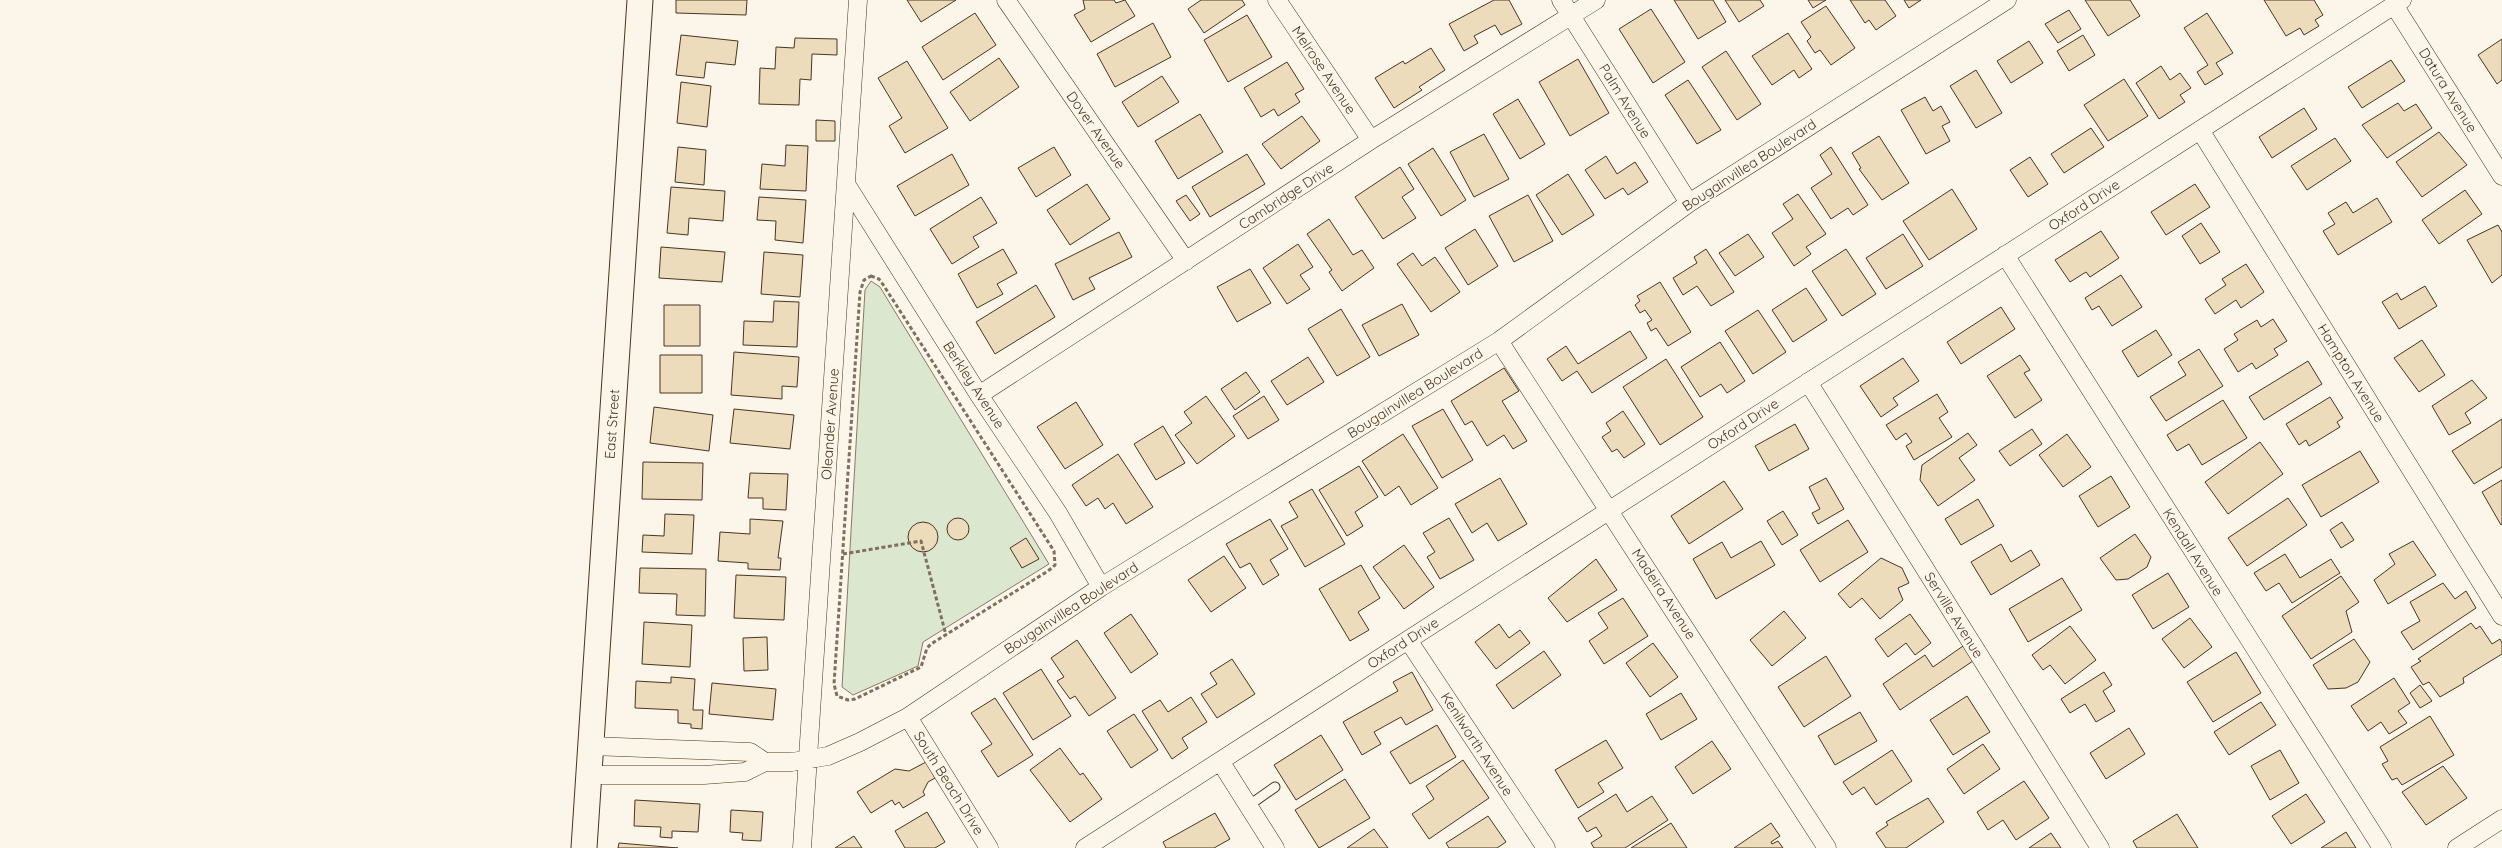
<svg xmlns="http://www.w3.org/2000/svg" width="2502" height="848" font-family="Quicksand,sans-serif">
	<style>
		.green { fill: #dce7d0; stroke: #887966 }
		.building { fill: #ecdcbc; stroke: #4a3520 }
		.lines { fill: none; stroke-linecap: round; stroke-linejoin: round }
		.lane-casing { stroke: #4a3520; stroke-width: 11 }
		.street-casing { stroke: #4a3520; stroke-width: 19 }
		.secondary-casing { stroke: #4a3520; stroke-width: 27 }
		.path { stroke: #7f6f5c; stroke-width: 3; stroke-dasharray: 4 2.5; stroke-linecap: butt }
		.lane { stroke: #fbf6e9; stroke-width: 9 }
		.street { stroke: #fbf6e9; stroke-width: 18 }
		.secondary { stroke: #fbf6e9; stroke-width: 25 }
		.labels { text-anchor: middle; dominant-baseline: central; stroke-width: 4; stroke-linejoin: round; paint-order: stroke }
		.street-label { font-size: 14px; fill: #4a3520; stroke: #fbf6e9 }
	</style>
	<rect width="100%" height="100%" fill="#fbf6e9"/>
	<!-- green -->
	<path class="green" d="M871,281l9,6 169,277 -126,78 -5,24 -65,29 -11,-8 23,-397z"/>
	<!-- building -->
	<path class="building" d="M676,0h71l-1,15 -70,-2z
		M907,0h49l-35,22z
		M1083,0h31l2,3 9,-3 10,16 -44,26 -17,-27 11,-6z
		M1201,0h41l3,5 -41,28 -16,-24z
		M1494,0h15l13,24 -21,11 -6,-10 -21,11 4,7 -14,8 -15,-27z
		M1674,0h39l13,22 -28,17z
		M1725,0h35l4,6 -25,16z
		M1808,0h18l-13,8z
		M1850,0h35l11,16 -20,14 -7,-10 -4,3z
		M1904,0h17l-12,8z
		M2085,0h45l10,16 -32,20z
		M2264,0h50l9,15 -8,5 4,6 -15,9 -4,-7 -14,8z
		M1826,6l29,42 -24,17 -11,-15 -5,3 -8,-12 4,-4 -10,-15z
		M1651,9l34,53 -32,21 -34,-54z
		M2069,10l12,19 -23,14 -13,-19z
		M975,13l21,32 -53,35 -21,-33z
		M2207,13l26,40 -17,10 7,11 -18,11 -8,-13 11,-7 -24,-37z
		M1247,15l25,42 -44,25 -24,-42z
		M1153,23l18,34 -56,30 -18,-33z
		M1788,33l24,36 -13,9 -5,-8 -22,15 -20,-29z
		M681,35l57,6 -3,24 -29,-3 -2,16 -28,-3z
		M2083,35l12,20 -26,16 -12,-20z
		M795,38l42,1v16l-25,-1 -1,26 -11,-1 -1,26 -40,-1 1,-36 15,1 1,-22 18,1z
		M2502,39v41l-5,4 -19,-29z
		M2029,41l14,22 -32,20 -14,-22z
		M1431,48l14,22 -26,17 3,3 -28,18 -19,-30 28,-17 2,3z
		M1726,51l35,53 -24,16 -35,-53z
		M999,58l20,29 -49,34 -20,-29z
		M1578,59l31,54 -39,23 -31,-54z
		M2391,60l14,21 -43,27 -14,-21z
		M907,61l41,67 -43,25 -16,-27 13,-8 -24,-40z
		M1287,62l17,27 -9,5 5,8 -22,14 -4,-7 -13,8 -17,-29z
		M2161,66l9,14 10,-7 11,15 -11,7 5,7 -26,17 -23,-36z
		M1976,70l26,43 -26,15 -26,-42z
		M1162,76l17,26 -41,25 -16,-25z
		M2124,79l24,37 -40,25 -24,-36z
		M1688,80l33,50 -24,14 -32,-49z
		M681,82l30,4 -4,41 -30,-4z
		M1925,97l8,14 8,-5 9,16 -8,4 8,15 -24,13 -25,-44z
		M1518,99l27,45 -25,15 -27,-45z
		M2398,103l6,8 12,-7 16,24 -45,30 -25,-33z
		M2304,108l13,21 -45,29 -13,-21z
		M1200,114l23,38 -45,27 -23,-38z
		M1302,116l18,25 -39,28 -19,-25z
		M816,120l19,1v20h-19z
		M2091,128l13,19 -40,26 -13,-19z
		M2439,132l28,33 -45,32 -26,-35z
		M1484,134l25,45 -35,18 -24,-45z
		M1879,136l30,47 -27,17 -23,-31 2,-1 -9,-15z
		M2335,138l16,23 -44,29 -16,-24z
		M786,145l22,1 -2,45 -46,-2 2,-25 23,2z
		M678,147l28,3 -2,35 -29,-3z
		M1054,147l17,28 -35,22 -18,-29z
		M1831,147l37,58 -15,10 -5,-7 -17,11 -20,-31 21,-14 -12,-19z
		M1433,148l33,52 -25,16 -33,-52z
		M952,154l17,31 -54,31 -18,-30z
		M1247,154l18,30 -55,33 -18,-30z
		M1606,156l11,18 18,-12 13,20 -20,13 -5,-7 -18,11 -20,-29z
		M2030,157l18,27 -20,13 -18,-27z
		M1400,167l14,22 -12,8 14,21 -33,21 -28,-42z
		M1568,174l26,41 -32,20 -26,-40z
		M1087,184l23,35 -40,26 -23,-35z
		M2195,184l15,23 -44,28 -15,-23z
		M671,187l54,4 -2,30 -34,-3 -1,17 -21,-2z
		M1952,189l25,40 -48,31 -26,-39z
		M2465,190l17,24 -43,30 -17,-24z
		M1798,194l28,40 -20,13 5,7 -17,12 -22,-33 21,-14 -10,-15z
		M1186,195l14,19 -10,7 -14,-20z
		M1528,195l25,46 -39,21 -25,-46z
		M759,197l47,3 -3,43 -28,-3 1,-19 -19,-1z
		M981,197l16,26 -24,14 6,10 -27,17 -22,-35z
		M2377,198l15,24 -54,33 -15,-24 12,-7 -7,-11 18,-11 7,11z
		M1329,219l24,36 9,-5 12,18 -32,23 -13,-19 3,-2 -25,-36z
		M2201,223l19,29 -20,12 -18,-28z
		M2498,225l4,7v43l-10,8 -25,-43z
		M1475,229l23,37 -30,19 -23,-37z
		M2101,231l18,27 -29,19 -4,-5 -16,10 -15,-22z
		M1119,232l13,25 -43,21 6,11 -22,11 -18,-36z
		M1748,234l16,23 -29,19 -16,-23z
		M1903,234l20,32 -37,23 -20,-31z
		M1298,244l15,23 -13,8 10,14 -23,15 -24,-36z
		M661,247l64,5 -3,30 -63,-4z
		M1003,249l14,24 -20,11 6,10 -26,14 -19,-34z
		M1706,249l28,43 -23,14 -14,-20 -14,9 -10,-17 24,-15 -3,-6z
		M1846,249l30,45 -34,22 -30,-45z
		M764,252l39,3 -3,42 -39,-3z
		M1413,253l9,13 13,-9 25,35 -29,20 -34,-48z
		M2246,264l18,28 -23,16 -5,-8 -21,14 -10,-15 21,-14 -4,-6z
		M1250,269l21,34 -34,19 -20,-35z
		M2121,275l21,32 -30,19 -13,-20 -7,4 -7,-12z
		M1660,282l31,50 -23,14 -12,-18 -5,3 -4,-8 5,-3 -7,-10 -5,3 -5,-8 5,-4 -3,-5z
		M1036,285l19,32 -60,37 -19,-32z
		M2425,286l12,20 -38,23 -17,-27 15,-9 4,7z
		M1806,288l21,32 -34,22 -21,-32z
		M774,301l25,1 -2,45 -54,-2 1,-24 29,1z
		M1402,304l17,31 -40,21 -17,-31z
		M664,305h36v41h-36z
		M2001,307l14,22 -54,35 -14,-22z
		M1341,309l29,48 -33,19 -29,-47z
		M1758,310l28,42 -33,22 -28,-43z
		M2273,319l14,22 -13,8 4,6 -22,14 -4,-6 -14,9 -14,-23 14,-9 -4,-6 23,-14 4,7z
		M2156,330l16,25 -34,22 -16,-26z
		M1630,331l17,27 -55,35 -15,-22 -15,10 -15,-22 19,-13 12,18z
		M2422,340l23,35 -26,17 -25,-34z
		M1720,342l25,39 -18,12 -6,-9 -21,13 -19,-30z
		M2199,349l24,37 -57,35 -16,-24 36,-22 -8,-13z
		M734,352l65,5 -2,30 -15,-1v13l-51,-4z
		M660,355h42v38h-42z
		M2020,355l10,15 -6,3 18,27 -27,18 -28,-42z
		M1308,357l16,25 -37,23 -16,-24z
		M1903,358l16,23 -26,17 5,7 -17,12 -21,-31z
		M1666,359l37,58 -43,28 -37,-58z
		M2308,361l14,23 -58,36 -15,-23z
		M1504,368l15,23 -17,10 25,40 -14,8 -9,-14 -17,11 -15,-25 -7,4 -14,-24z
		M1246,372l14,20 -25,18 -14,-21z
		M2472,380l15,18 -22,15 6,10 -22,12 -17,-29z
		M1937,394l11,18 -9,6 13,19 -38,23 -8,-14 6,-4 -6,-9 -10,7 -10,-15z
		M1206,396l29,40 -38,28 -22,-29 17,-12 -8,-11z
		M1264,396l15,24 -31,19 -15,-23z
		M2330,397l13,21 -6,4 3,5 -31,19 -3,-6 -7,5 -13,-21z
		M2223,400l24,38 -45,27 -13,-21 -12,7 -10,-16z
		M1076,402l27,43 -38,24 -28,-42z
		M654,407l59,8 -4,36 -59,-8z
		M734,409l60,6 -4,34 -60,-6z
		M1443,409l30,51 -31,18 -30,-52z
		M1623,411l22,33 -21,14 -7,-9 -5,3 -10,-15 9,-6 -5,-8z
		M2502,419v48l-28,17 -22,-33z
		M1795,424l14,25 -40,22 -14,-25z
		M1163,426l22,37 -29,17 -22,-36z
		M2032,429l10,15 -32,22 -11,-15z
		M1968,433l9,12 -18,13 16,22 -37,26 -18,-26 2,-15z
		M1403,434l35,54 -27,17 -12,-19 -14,10 -23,-35z
		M2067,434l24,33 -28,20 -24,-32z
		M2260,442l23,32 -55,40 -23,-32z
		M2360,451l19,31 -58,35 -19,-32z
		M1118,454l35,53 -27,17 -13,-21 -8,6 -7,-11 -12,8 -14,-21z
		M643,462l60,1 -1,37 -60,-1z
		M1359,466l19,31 -23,15 8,14 -16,10 -28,-46z
		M750,473l38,1 -2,36 -23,-1v-11h-15z
		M2111,476l19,31 -32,20 -19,-31z
		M1500,478l27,46 -29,17 -11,-18 -15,10 -17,-29z
		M1826,478l18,31 -26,15 -6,-11 8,-4 -11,-22z
		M2502,480v44l-1,1 -19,-33z
		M1724,481l19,28 -54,35 -18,-28z
		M1312,489l33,55 -40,23 -24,-41 17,-9 -9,-15z
		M2288,498l19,27 -60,41 -19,-28z
		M1978,499l16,27 -33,19 -16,-26z
		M1783,511l15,24 -16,10 -15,-24z
		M665,514l29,1 -2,39 -50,-2 1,-17 21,1z
		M947 529a11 11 0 1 1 22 0a11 11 0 1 1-22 0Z
		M1449,518l25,42 -34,19 -13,-22 8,-5 -12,-19z
		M750,519l33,2 -5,37h3l-1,12 -32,-1v-6l-30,-2 2,-29 30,2z
		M1270,519l18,30 -18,11 9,15 -16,10 -13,-22 -10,5 -14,-24z
		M1848,520l20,32 -48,30 -20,-32z
		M2342,522l12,18 -13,8 -11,-18z
		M908 537a15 15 0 1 1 30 0a15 15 0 1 1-30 0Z
		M2135,534l16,23 -4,10 -19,12 -12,1 -16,-22z
		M1026,538l13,21 -17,9 -12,-20z
		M1761,541l14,24 -59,34 -23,-40 29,-17 9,16z
		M2413,541l23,34 -48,29 -14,-24 21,-16 -6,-10z
		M2001,544l10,18 20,-12 9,15 -49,30 -20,-33z
		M1404,545l30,42 -30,22 -31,-42z
		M2285,554l15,24 31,-19 9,14 -48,30 -13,-20 -13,8 -12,-18z
		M1224,556l22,32 -35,24 -23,-32z
		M1881,558l21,10 7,15 -11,5 5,12 -23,19 -18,-21 -12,10 -12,-14z
		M1596,559l21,31 -50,32 -19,-24z
		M1361,565l19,33 -22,14 11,18 -19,11 -31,-52z
		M640,568l66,1 -1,47 -29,-1 1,-21 -38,-1z
		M2168,573l21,34 -36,22 -21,-34z
		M736,575l50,2 -2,43 -50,-2z
		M2341,576l18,26 -13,9 6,21 -41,27 -29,-43z
		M2062,578l20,32 -54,32 -19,-33z
		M2443,583l12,16 11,-8 10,17 -63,42 -12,-18 19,-11 -10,-19z
		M1623,598l25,38 -44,28 -15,-23 19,-13 -10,-15z
		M1784,611l22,27 -34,28 -22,-26z
		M1131,614l27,40 -27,19 -27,-40z
		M1910,614l21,29 -16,12 -9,-12 -18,14 -13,-18z
		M2190,618l22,29 -28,21 -22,-29z
		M644,622l48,3 -2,42 -48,-3z
		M2471,623l5,6 4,-3 12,18 8,-5 2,4v11l-39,24 1,5 -24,14 -11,-15 -6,3 -12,-18 10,-6 -3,-2z
		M1499,624l10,14 11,-8 10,13 -34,26 -21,-27z
		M2070,626l26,34 -31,24 -15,-19 -7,5 -11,-15z
		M767,637l1,33 -24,1 -1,-33z
		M2354,639l16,23 -12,20 -12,6 -18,1 -15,-24z
		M1077,640l39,58 -27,18 -14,-20 -5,3 -13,-18 7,-4 -13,-19z
		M1653,643l25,34 -28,20 -24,-34z
		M1963,646l10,15 -73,49 -17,-26 42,-29 8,12z
		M1544,651l17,24 -48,34 -17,-24z
		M2236,652l25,41 -48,29 -26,-40z
		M1826,656l25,40 -47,31 -26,-40z
		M1232,659l23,35 -38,24 -16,-24 16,-10 -7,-11z
		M1041,669l30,47 -38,24 -30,-47z
		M1412,672l21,38 -27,15 -5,-8 -27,15 7,12 -19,11 -19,-33 55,-31 -5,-9z
		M2104,672l8,13 -9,6 12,20 -19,11 -11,-18 -15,9 -9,-14z
		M671,677l24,2 -2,31h10l-1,19 -11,-1v-4l-13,-1v-13l-43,-2 1,-27 35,2z
		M2394,678l16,25 -12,8 9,12 -18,11 -8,-12 -13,9 -17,-25z
		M712,683l64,6 -3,31 -64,-6z
		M2420,685l12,16 -12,7 -10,-15z
		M1681,693l16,26 -36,21 -15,-26z
		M1967,696l23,36 -37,23 -23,-35z
		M1191,697l16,25 -25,16 6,10 -16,11 -30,-48 18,-11 8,12z
		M995,698l38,57 -35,22 -17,-26 11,-7 -21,-31z
		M2261,702l15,23 -47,30 -15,-23z
		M1860,712l17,29 -42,24 -17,-29z
		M1134,714l24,36 -27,18 -24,-37z
		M2430,716l24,39 -52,30 -5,-7 -5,2 -10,-16 6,-3 -8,-14z
		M1437,725l19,32 -46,27 -20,-32z
		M2129,728l16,26 -39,25 -16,-26z
		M1321,735l22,35 -47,30 -22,-35z
		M1606,740l17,28 -25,15 6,9 -26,16 -23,-38z
		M1712,741l19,28 -38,25 -18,-27z
		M1983,744l17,25 -36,25 -17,-25z
		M1060,748l20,27 3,-2 19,26 -32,23 -40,-52z
		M1892,750l20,31 -36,24 -12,-18 -12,8 -9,-13z
		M2280,750l19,33 -29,17 -19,-34z
		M1463,760l26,38 -60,41 -17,-25 22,-15 -8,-13z
		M926,762l9,16 -7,4 -5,10 2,3 -22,13 -4,-6 -4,3 -3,-5 -21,13 -14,-21 38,-23 14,2z
		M2443,766l24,32 -41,27 -24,-33z
		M1345,779l25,39 -51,30 -24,-38z
		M2024,781l25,37 -33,22 -13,-20 -15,10 -11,-18z
		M1616,794l11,18 25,-16 16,24 -43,28h-31l-3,-5 11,-7 -6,-9 -9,5 -9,-14z
		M2306,794l19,28 -34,22 -19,-28z
		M1928,798l16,24 -38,26h-20l-10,-15 12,-8 -2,-3z
		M635,800l65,4 -2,28 -26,-1v7l-12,-1 1,-10 -27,-1z
		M731,810l32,2 -2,29 -19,-1 1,-7 -13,-1z
		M927,812l18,30 -10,6h-30l-10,-17z
		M1215,813l15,26 -16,9h-48l-3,-6z
		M2177,814l21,34h-61l-4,-7z
		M1488,816l18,26 -9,6h-48l-3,-5z
		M1671,823l16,25h-56z
		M1771,823l9,13 -9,6 1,2 6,-3 5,7h-49z
		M1374,829l14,19h-41z
		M2346,832l10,16h-35z
		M2051,833l10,15h-32z
		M854,836l8,12h-27z
		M619,843l59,5h-60z"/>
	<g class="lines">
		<!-- lane casing -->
		<g class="lane-casing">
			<path id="lane" d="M1248,806l27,-19"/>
		</g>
		<!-- street casing -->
		<g class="street-casing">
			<path id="street" d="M1006,0l180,261
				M1277,0l94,140
				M1561,0l128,203
				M2394,5l108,171
				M2200,130l302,486
				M846,184l133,211 79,118 43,74
				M2005,255l377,593
				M1499,341l328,507
				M1808,382l292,466
				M979,395l392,-255 225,-140
				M1408,640l138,208
				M908,717l81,131
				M591,746l159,6 15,10
				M1220,761l55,87
				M590,775h114l41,-3 20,-10h27l36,-6 32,-14 48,-25 193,-130 398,-246 190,-138 318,-203
				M802,848l56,-848
				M1085,848l1317,-848
				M2457,848l45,-29"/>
		</g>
		<!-- secondary casing -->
		<g class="secondary-casing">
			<path id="secondary" d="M584,848l56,-848"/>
		</g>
		<!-- path -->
		<path class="path" d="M871,276l8,3 5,7 170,265 1,14 -7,6 -117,73 -4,4 -6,19 -66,32 -7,1 -11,-4 -3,-12 26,-392 4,-12z
			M843,554l78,-13 25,94"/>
		<!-- lane -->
		<use href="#lane" class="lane"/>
		<!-- street -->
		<use href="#street" class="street"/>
		<!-- secondary -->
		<use href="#secondary" class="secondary"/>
	</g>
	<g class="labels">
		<!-- street labels -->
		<g class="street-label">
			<text transform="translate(1324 70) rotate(56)">Melrose Avenue</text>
			<text transform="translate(2448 90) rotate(58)">Datura Avenue</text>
			<text transform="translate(1625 101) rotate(58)">Palm Avenue</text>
			<text transform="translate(1096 130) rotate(55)">Dover Avenue</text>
			<text transform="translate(1749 165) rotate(-33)">Bougainvillea Boulevard</text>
			<text transform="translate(1286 196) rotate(-33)">Cambridge Drive</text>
			<text transform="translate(2084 205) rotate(-33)">Oxford Drive</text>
			<text transform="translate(2351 373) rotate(58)">Hampton Avenue</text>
			<text transform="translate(974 385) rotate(57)">Berkley Avenue</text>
			<text transform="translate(1415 393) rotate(-32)">Bougainvillea Boulevard</text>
			<text transform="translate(612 424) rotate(-86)">East Street</text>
			<text transform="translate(830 424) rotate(-86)">Oleander Avenue</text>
			<text transform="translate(1743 424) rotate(-33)">Oxford Drive</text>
			<text transform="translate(2193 552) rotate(58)">Kendall Avenue</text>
			<text transform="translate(1664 594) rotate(57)">Madeira Avenue</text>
			<text transform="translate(1071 608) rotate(-33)">Bougainvillea Boulevard</text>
			<text transform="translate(1954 615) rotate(58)">Serville Avenue</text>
			<text transform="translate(1403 643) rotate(-33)">Oxford Drive</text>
			<text transform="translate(1477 744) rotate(57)">Kenilworth Avenue</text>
			<text transform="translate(949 783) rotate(58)">South Beach Drive</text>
		</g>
	</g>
</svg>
